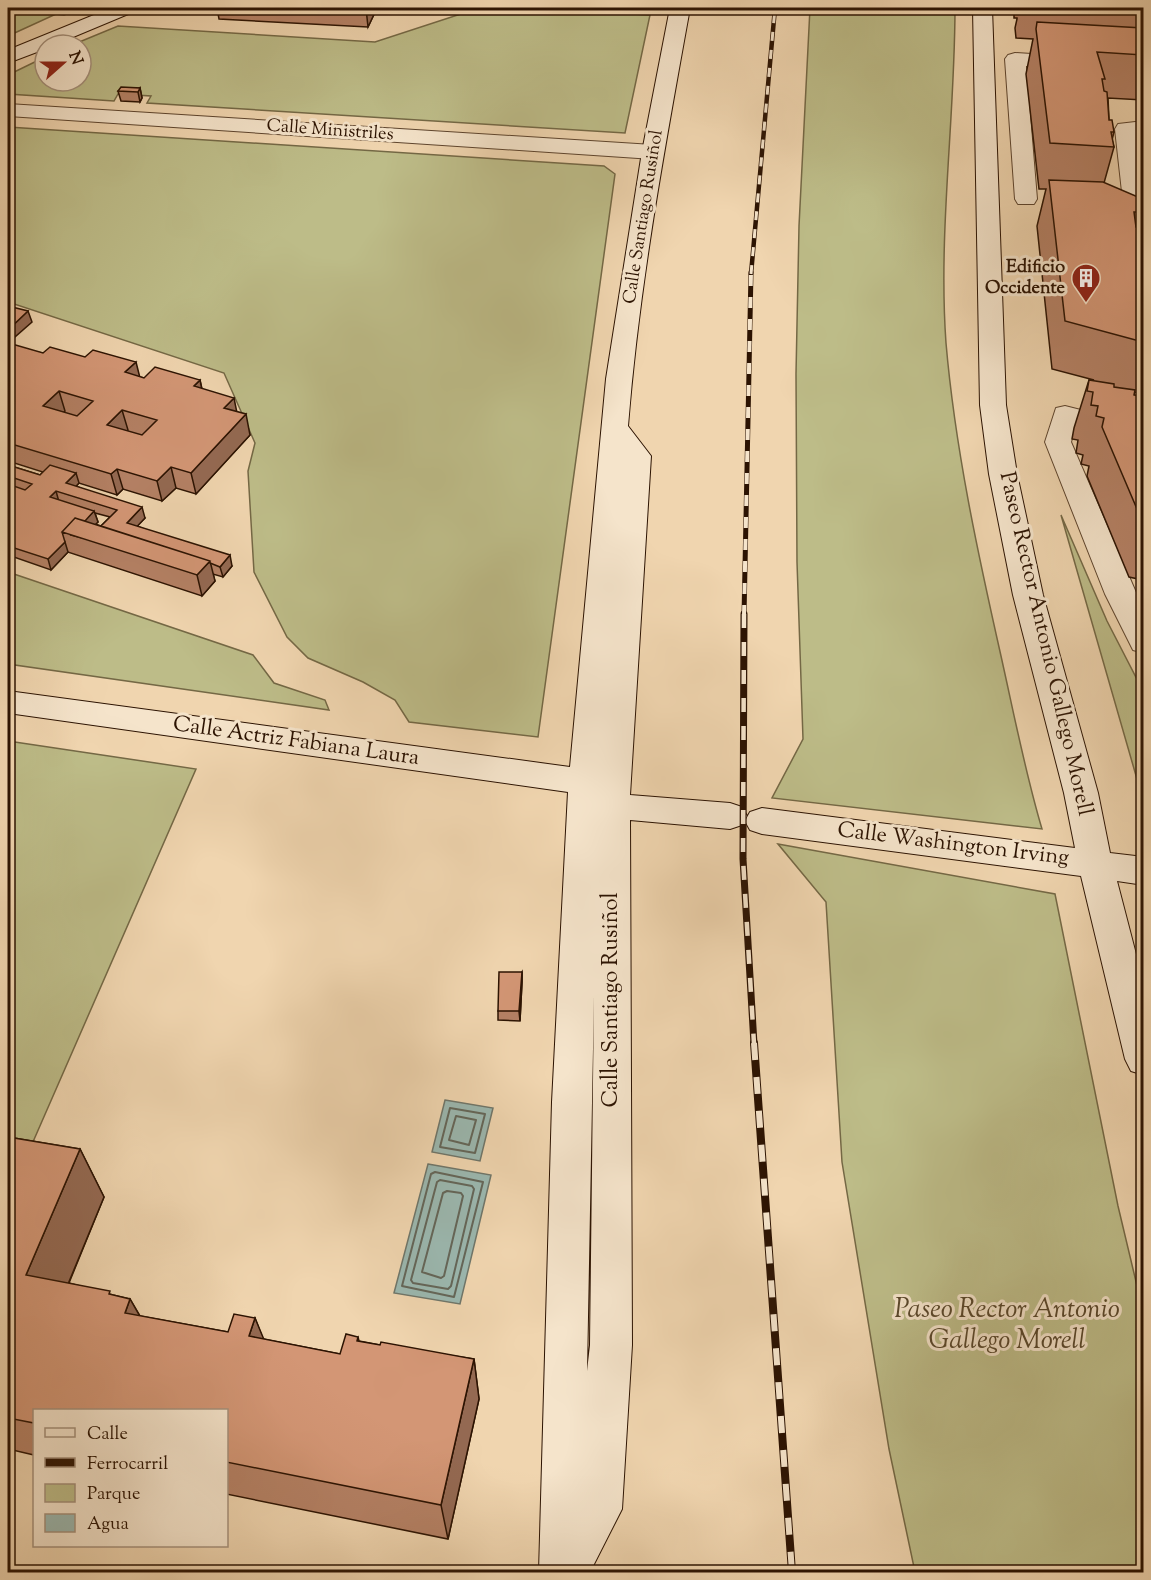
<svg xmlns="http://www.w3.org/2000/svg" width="1151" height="1580" font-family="'Sorts Mill Goudy',serif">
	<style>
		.green { fill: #bdbc88; stroke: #746845; stroke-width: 1.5 }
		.water { fill: #9bb8b0; stroke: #6f766a; stroke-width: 1.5 }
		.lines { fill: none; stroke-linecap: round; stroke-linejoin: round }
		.shore { stroke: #646659; stroke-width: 2 }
		.street-casing { stroke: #5d442d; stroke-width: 2 }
		.secondary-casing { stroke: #2c1302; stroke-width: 2 }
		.street { fill: #f5e4cb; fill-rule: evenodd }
		.secondary { fill: #f5e4cb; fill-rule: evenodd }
		.rail-far3-casing { stroke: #2c1302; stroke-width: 4.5 }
		.rail-far2-casing { stroke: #2c1302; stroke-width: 5 }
		.rail-far1-casing { stroke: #2c1302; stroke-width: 7 }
		.rail-casing { stroke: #2c1302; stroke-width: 8 }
		.rail-far3 { stroke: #f5e4cb; stroke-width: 3; stroke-dasharray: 9; stroke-linecap: butt }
		.rail-far2 { stroke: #f5e4cb; stroke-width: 4; stroke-dasharray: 11; stroke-linecap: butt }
		.rail-far1 { stroke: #f5e4cb; stroke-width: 4.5; stroke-dasharray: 14; stroke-linecap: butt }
		.rail { stroke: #f5e4cb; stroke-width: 6; stroke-dasharray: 17; stroke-linecap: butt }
		.wall { fill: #b58165; stroke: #2c1302; stroke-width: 1.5; fill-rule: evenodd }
		.shaded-wall { fill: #946952; stroke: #2c1302; stroke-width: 1.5 }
		.building { fill: #d39675; stroke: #2c1302; stroke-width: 1.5; fill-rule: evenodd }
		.labels { text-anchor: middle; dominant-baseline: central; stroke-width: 6; stroke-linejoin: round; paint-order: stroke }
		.far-street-label { font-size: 18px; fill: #2c1302; stroke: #f5e4cb }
		.far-poi-label { font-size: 18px; font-weight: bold; fill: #2c1302; stroke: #f5e4cb; text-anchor: end }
		.street-label { font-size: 22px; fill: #2c1302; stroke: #f5e4cb }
		.near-park-label { font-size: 27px; font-style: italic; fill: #58462a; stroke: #f5e4cb }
	</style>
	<rect width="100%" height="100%" fill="#f0d5af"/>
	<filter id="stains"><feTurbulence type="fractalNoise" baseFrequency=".00333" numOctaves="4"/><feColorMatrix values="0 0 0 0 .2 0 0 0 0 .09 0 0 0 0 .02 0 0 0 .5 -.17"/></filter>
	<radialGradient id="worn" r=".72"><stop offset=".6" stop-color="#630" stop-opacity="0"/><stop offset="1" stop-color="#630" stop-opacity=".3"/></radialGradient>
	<!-- green -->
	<path class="green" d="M8,8h75l-19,7 -8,-1 -48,22z
		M479,8h156l-1,6 16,1 -25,118 -478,-30 4,-7 -33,-2 -4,7 -106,-7v-19l37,-18v24h36v-36h-9l46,-19 257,16z
		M810,8h145c0,111 -17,224 -9,335 9,105 32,211 55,313 13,58 24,116 41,173l-270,-31 31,-59 -6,-177 -1,-188 3,-148z
		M8,127l596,39 11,8 -77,563 -129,-15 -14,-22 -32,-18 -55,-24 -21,-21 -33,-65 -6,-101 7,-28 -31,-70 -216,-71z
		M1061,515l46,106 36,70v109z
		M8,572l245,83 21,28 51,17 4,10 -321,-46z
		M8,741l188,28 -188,430z
		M778,844l277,50 63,312 25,105v261h-228l-26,-123 -47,-287 -16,-260z"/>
	<!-- water -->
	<path class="water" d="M445,1100l48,8 -13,53 -48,-9z
		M428,1164l63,11 -31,129 -66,-11z"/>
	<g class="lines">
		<!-- shore -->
		<path class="shore" d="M450,1108l35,6 -10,39 -35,-6z
			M456,1116l20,4 -7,25 -20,-5z
			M435,1172l48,10 -29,115 -52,-11 29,-112z
			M440,1180l32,6 2,3 -23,97 -3,3 -35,-6 -2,-3 26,-98z
			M447,1191l14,2 2,3 -19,80 -3,2 -19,-6 21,-79z"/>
		<!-- street casing -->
		<g class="street-casing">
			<path id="street" d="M1015,53l129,8v12l-118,-7 11,133 -3,5h-16l-3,-5 -10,-140 3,-4z
				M8,104l645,41 8,2 3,5 -3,5 -8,2 -645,-43z
				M1144,121v12l-7,1 7,52v38h-16l-3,-5 -10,-90 3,-5z
				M1065,406l79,20v16l-68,-17 -5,17 73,169v42l-11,-3 -28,-56 -60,-152 11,-34z"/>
		</g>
		<!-- secondary casing -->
		<g class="secondary-casing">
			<path id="secondary" d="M111,8h25l-3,4 -79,33h-9v4l-37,14v-13z
				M670,8h20c-25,138 -51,278 -62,418l23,30 -21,339 100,8 12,4 5,9 -5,9 -12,4 -100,-9 2,525 -10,164 -32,63h-51l13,-470 16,-310 -560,-79v-22l562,76 36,-388 36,-227zM594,995l-4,350 -3,26z
				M973,8h19l14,397 11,69 26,121 55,198 12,60 34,4v28l-27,-4 27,104v90l-13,-4 -6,-12 -44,-183 -319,-42 -12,-4 -5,-9 5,-9 12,-4 313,40 -11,-55 -51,-198 -24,-121 -9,-69z"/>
		</g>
		<!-- street -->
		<use href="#street" class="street"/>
		<!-- secondary -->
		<use href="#secondary" class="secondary"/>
		<!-- rail-far3 casing -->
		<g class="rail-far3-casing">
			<path id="rail-far3" d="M751,274l24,-266"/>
		</g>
		<!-- rail-far2 casing -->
		<g class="rail-far2-casing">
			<path id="rail-far2" d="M744,616l7,-344"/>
		</g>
		<!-- rail-far1 casing -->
		<g class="rail-far1-casing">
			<path id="rail-far1" d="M744,614l-1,245 11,185"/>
		</g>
		<!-- rail casing -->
		<g class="rail-casing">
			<path id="rail" d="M754,1043l38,529"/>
		</g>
		<!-- rail-far3 -->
		<use href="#rail-far3" class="rail-far3"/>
		<!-- rail-far2 -->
		<use href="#rail-far2" class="rail-far2"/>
		<!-- rail-far1 -->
		<use href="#rail-far1" class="rail-far1"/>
		<!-- rail -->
		<use href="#rail" class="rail"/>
	</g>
	<!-- wall -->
	<path class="wall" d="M217,8h160l-9,19 -149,-8z
		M639,8h9l-1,3h-8z
		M1014,8h129v92l-35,-2 1,22 5,12 -2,8 2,7 -10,36 36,29 -4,14 7,7 -4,11 4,19v131l-9,-2v3l9,2v183l-14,-3 -42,-101 2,-10 -8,-2 2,-9 -7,-2 2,-13 -6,-1 2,-11 15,-48h5l-42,-11 -15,-143 9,-37h-7l-13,-115 7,-35 -17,-1 -1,-10 2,-9v-1h-3z
		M140,88l2,10 -2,4 -19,-1 -3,-10z
		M8,348l35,5 101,25 56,2 2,9 35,23 13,23 -54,59 -20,-6 -14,13 -39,-12 -6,6 -38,-12 -3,3 69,32 -8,8 95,40 -9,11 -10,-3 2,7 -13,15 -134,-44 -17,18 -43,-15v-90l32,10 3,-3 -35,-11zM95,513l15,4 -9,9 -6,-2 3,-2z
		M522,972v10l-2,39 -22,-1v-9z
		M8,1137l72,12 24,48 -35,86 44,12 17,4 10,17 88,16 27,-14 8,21 77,15 18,-17 1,4 21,4 94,14 5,40 -31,140 -222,-45v-84h-192v45l-26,-6z"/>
	<!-- shaded-wall -->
	<path class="shaded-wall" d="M366,8h11l-9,19z
		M140,88l2,10 -2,4 -2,-10z
		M28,311l4,11 -24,21v-13z
		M136,362l5,20 -16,-10z
		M200,380l4,21 -10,-15z
		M59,391l6,20 -15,15 -7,-20z
		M234,398l4,20 -14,-10z
		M122,410l6,20 -15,15 -6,-20z
		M246,414l4,21 -54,59 -5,-21z
		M171,467l5,21 -14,13 -5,-20z
		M117,469l6,20 -6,6 -6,-21z
		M76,473l3,10 -10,11 -3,-11z
		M56,491l3,11 -9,-5z
		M142,507l3,11 -15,16 -3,-11z
		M94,511l4,11 -16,16 -11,-3z
		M65,542l3,10 -17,18 -3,-11z
		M230,555l2,11 -9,11 -3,-10z
		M210,561l5,20 -13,15 -5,-21z
		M522,972v10l-2,39 -1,-10z
		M80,1149l24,48 -50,121 -28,-43z
		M130,1299l24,42 -29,-28z
		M255,1318l17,41 -23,-23z
		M474,1359l5,40 -31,140 -7,-34z"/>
	<!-- building -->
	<path class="building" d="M1037,22l106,6v27l-46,-3 8,27h-3l2,12 3,1 2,28h3l2,12h-3l3,15 -64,-4 -14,-114z
		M121,87l19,1 -2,4 -20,-1z
		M1049,180l54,2 35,15 2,15h-6l2,15h5l2,6h-6l6,30v79l-78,-21z
		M8,306l20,5 -20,19z
		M12,344l31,9 7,-6 35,10 8,-7 43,12 -11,10 19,6 11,-11 45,13 -6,6 40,12 -10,10 22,6 -55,59 -20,-6 -14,14 -40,-12 -6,5 -103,-31v-95zM59,391l34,10 -16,15 -34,-10zM122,410l35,10 -15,15 -35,-10z
		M1089,380l25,4v3l21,3 -1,5 9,2v126l-41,-96 2,-9 -8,-2 2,-10 -7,-1 2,-13 -6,-1z
		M8,465l32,10 10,-10 26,8 -10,10 76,24 -15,16 103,32 -10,12 -10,-4v-2l-109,-35 16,-16 -61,-19 -6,6 44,14 -9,10 -10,-3 -13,14 3,10 -17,17 -40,-13v-62l17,6 7,-6 -24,-8z
		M75,518l135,43 -13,14 -135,-43z
		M499,972h23l-3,39h-21z
		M8,1137l72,12 -54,126 84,16 -1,3 21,5 -5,14 103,19 6,-18 21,4 -6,18 91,18 6,-20 12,3 -1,4 23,4 1,-3 93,17 -33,146 -215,-43v-52h-192v13l-26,-5z"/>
	<!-- icons -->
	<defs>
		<g id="building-pin" transform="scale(1.5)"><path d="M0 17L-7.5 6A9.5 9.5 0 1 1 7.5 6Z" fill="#8f2418" stroke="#f5e4cb"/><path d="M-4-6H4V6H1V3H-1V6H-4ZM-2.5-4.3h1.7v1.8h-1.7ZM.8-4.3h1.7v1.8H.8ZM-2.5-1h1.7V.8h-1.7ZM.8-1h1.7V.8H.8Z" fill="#fff"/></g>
	</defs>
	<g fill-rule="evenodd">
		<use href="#building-pin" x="1086" y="278"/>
	</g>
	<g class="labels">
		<!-- far-street labels -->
		<g class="far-street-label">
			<text transform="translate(330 131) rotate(4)">Calle Ministriles</text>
			<text transform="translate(644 217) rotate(-81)">Calle Santiago Rusiñol</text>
		</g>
		<!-- far-poi labels -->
		<g class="far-poi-label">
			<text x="1065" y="268">Edificio<tspan x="1065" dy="21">Occidente</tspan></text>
		</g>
		<!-- street labels -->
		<g class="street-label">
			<text transform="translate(1045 644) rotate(77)">Paseo Rector Antonio Gallego Morell</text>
			<text transform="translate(296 742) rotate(8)">Calle Actriz Fabiana Laura</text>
			<text transform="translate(953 845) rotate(7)">Calle Washington Irving</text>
			<text transform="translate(612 1000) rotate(-90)">Calle Santiago Rusiñol</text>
		</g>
		<!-- near-park labels -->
		<g class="near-park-label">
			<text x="1007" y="1310">Paseo Rector Antonio<tspan x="1007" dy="31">Gallego Morell</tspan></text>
		</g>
	</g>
	<!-- margin -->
	<rect width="1151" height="1580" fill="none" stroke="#f0d5af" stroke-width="30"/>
	<rect x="9" y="9" width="1133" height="1562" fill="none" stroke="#2c1302" stroke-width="3"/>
	<rect x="15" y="15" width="1121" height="1550" fill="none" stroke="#2c1302" stroke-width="1.5"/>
	<!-- legend -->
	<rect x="33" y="1409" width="195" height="138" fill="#f5e4cb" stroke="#a5907b" stroke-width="1.5"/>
	<rect x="45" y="1428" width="30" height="9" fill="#f5e4cb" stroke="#a5907b" stroke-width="1.5"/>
	<text x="87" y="1439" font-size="18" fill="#2c1302">Calle</text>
	<rect x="45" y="1458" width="30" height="9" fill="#2c1302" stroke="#a5907b" stroke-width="1.5"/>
	<text x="87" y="1469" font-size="18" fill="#2c1302">Ferrocarril</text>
	<rect x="45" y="1484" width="30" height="18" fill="#bdbc88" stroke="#a5907b" stroke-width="1.5"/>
	<text x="87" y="1499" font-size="18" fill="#2c1302">Parque</text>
	<rect x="45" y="1514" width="30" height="18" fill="#9bb8b0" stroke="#a5907b" stroke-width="1.5"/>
	<text x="87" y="1529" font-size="18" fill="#2c1302">Agua</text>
	<!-- north arrow -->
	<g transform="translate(63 63) rotate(69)"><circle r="28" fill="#f5e4cb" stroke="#a5907b" stroke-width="1.5"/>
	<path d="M0-4.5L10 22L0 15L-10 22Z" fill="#8f2418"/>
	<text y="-9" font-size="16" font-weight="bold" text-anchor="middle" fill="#2c1302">N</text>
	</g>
	<rect width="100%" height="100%" filter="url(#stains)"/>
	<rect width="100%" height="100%" fill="url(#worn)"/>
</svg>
